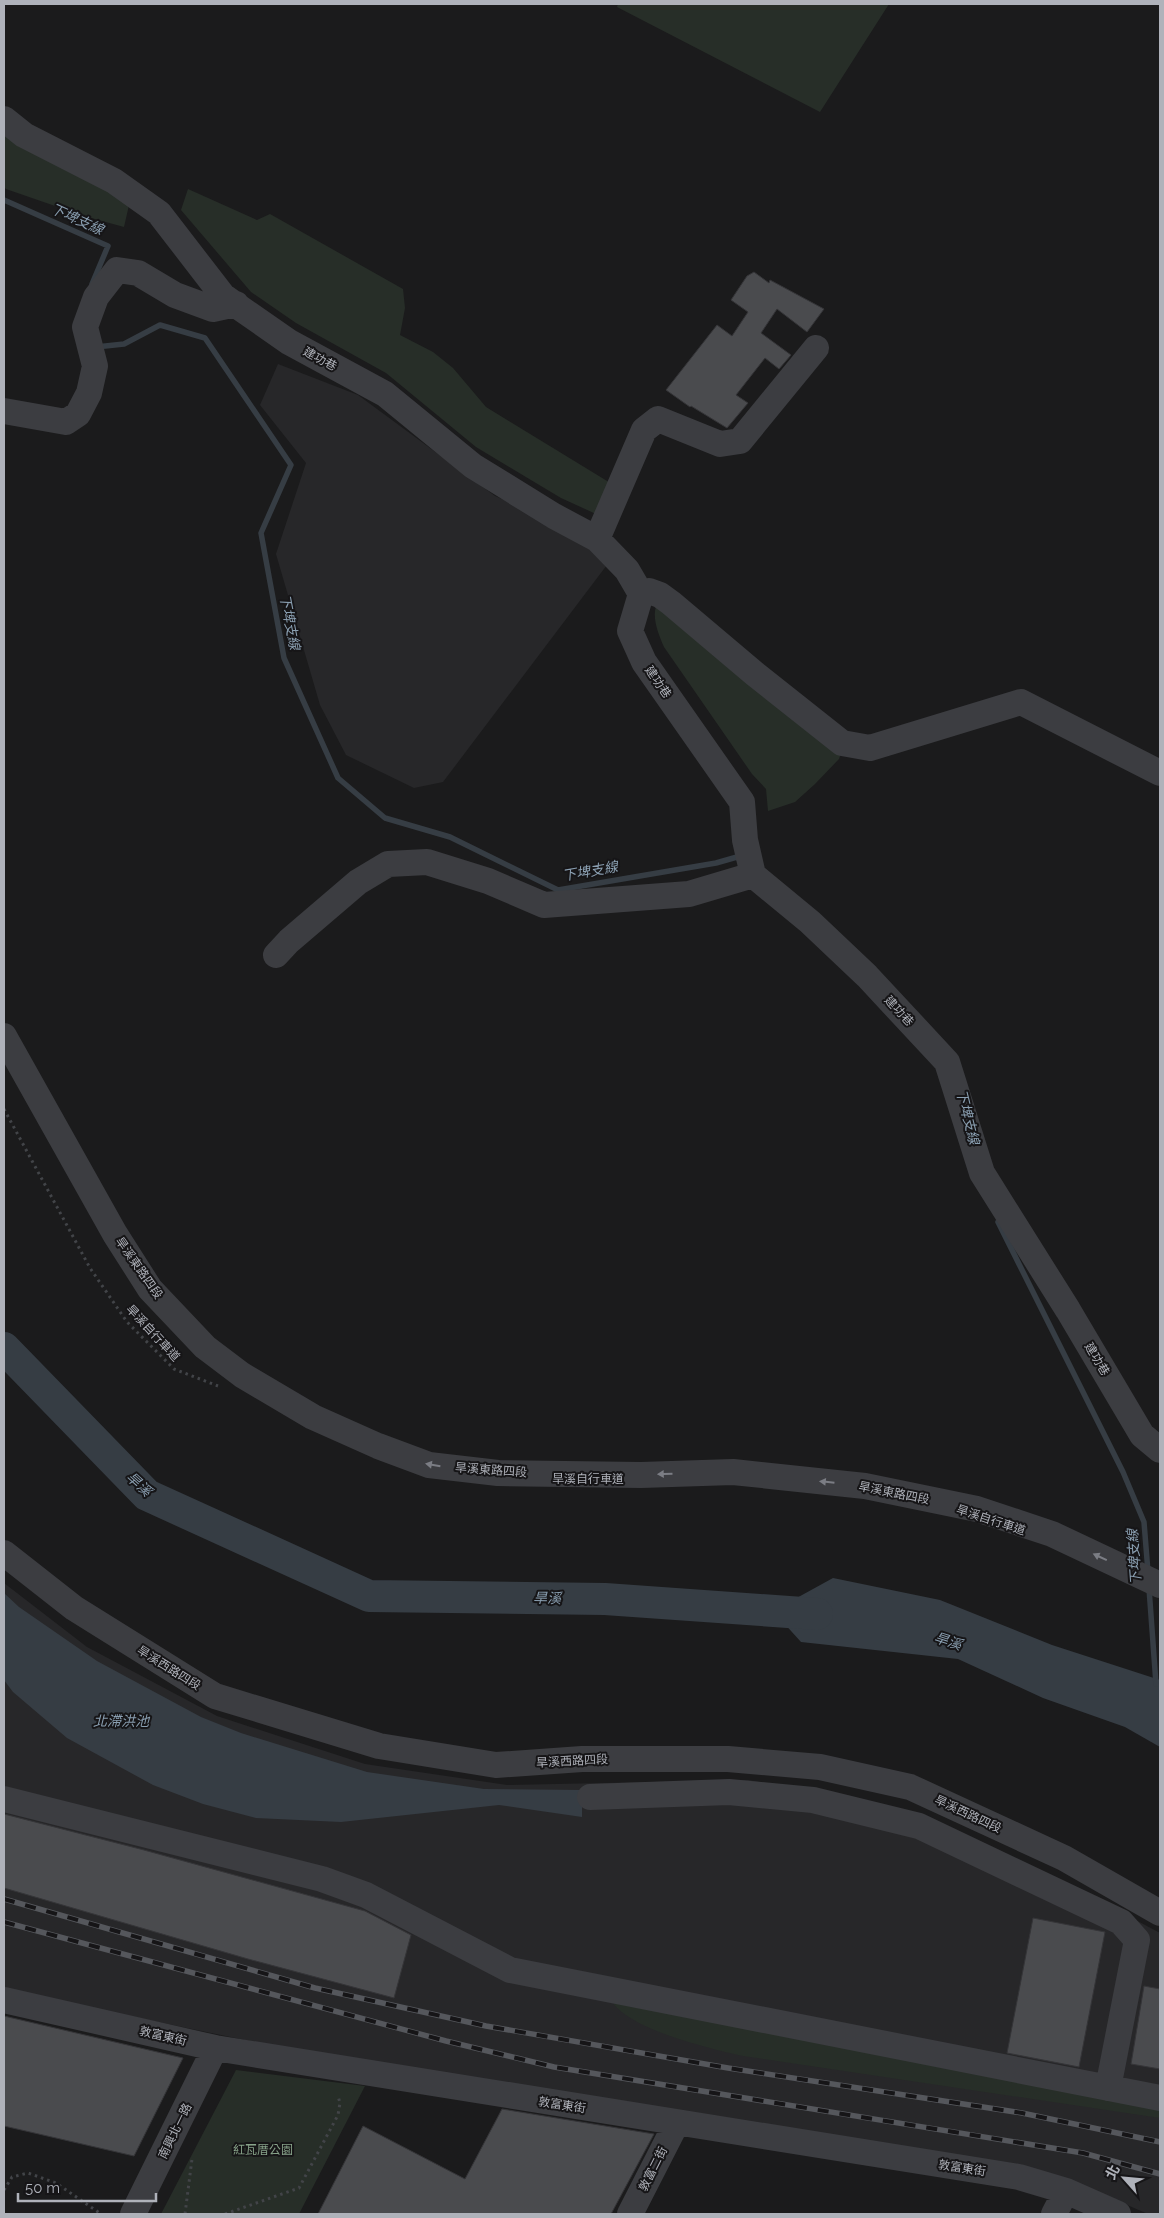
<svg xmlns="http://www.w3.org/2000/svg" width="1164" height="2218" font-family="Raleway,'Noto Sans TC',sans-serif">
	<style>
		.built { fill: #272729 }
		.green { fill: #272e28 }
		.water { fill: #363d44 }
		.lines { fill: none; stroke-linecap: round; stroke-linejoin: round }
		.stream { stroke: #363d44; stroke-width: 5.5 }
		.river { stroke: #363d44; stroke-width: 32 }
		.building { fill: #4a4b4e; stroke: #353538 }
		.path { stroke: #424448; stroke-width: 3; stroke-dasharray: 2.5 4; stroke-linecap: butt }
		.minor { stroke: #3c3d41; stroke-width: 26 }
		.rail-casing { stroke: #55575c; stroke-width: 5.5 }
		.rail { stroke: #161517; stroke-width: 4; stroke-dasharray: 11; stroke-linecap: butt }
		.oneway { fill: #7b7d84 }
		.labels { text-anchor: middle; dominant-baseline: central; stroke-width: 4; stroke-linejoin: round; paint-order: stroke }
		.street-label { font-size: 12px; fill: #afb2ba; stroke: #161517 }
		.park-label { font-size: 12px; fill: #88a38a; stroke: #161517 }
		.water-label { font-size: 14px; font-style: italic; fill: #8a9fb1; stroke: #161517 }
	</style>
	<rect width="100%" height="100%" fill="#1b1b1c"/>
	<!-- built -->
	<path class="built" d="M278,364l80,31 137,101 124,53 -176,233 -29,6 -68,-33 -26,-50 -44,-151 30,-91 -46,-58z
		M4,1583l83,64 130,69 148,48 142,21 241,-5 96,16 215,83 101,54v281h-12l-44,-19 -729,-128 -371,-77z"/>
	<!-- green -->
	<path class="green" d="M618,4h271l-69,108 -203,-105z
		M4,132l128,60 -8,35 -40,-11 -78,-27 -2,-2z
		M188,189l69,31 13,-6 133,75 2,19 -5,27 33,17 20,16 33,39 126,77 -16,30 -35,-16 -85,-51 -90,-74 -90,-50 -45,-31 -70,-82z
		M656,606l189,136 -6,17 -24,25 -20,18 -27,9 -2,-22 -14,-15 -88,-127c-5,-12 -12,-28 -8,-41z
		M613,2003l547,105v10l-417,-62c-32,-7 -111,-26 -130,-53z
		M236,2070l129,16 -66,128h-138z"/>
	<!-- water -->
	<path class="water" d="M833,1578l107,22 112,45 108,35v67l-35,-20 -82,-29 -85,-39 -157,-17 -28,-31z
		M4,1593l15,14 78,54 104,56 40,16 126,39 117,17 98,1v27l-83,-12 -158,17 -85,-4 -53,-14 -50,-19 -86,-47 -54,-46 -9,-12z"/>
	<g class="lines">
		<!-- stream -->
		<path class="stream" d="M4,200l104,46 -16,38
			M96,347l28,-3 36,-19 45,13 86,127 -30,68 23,125 54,120 47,40 65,19 108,53 158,-27 21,-6 4,4
			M998,1222l125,250 21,50 4,50
			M1149,1588l7,96"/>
		<!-- river -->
		<path class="river" d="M4,1348l143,147 222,101 236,3 212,15"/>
	</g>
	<!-- building -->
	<path class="building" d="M754,272l15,11 1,-3 54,29 -17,23 -30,-23 -16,24 30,22 -12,14 -14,-11 -29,37 12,8 -21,25 -36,-22 -1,1 -24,-17 51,-65 15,11 16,-24 -17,-12 16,-24z
		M4,1814l140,36 221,61 46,24 -17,63 -146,-39 -244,-71z
		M1033,1918l72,14 -26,135 -72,-14z
		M1144,1986l16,3v80l-29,-5z
		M4,2016l179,42 -49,98 -130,-30z
		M502,2109l152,25 -43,80h-293l45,-88 102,53z"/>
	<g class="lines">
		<!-- path -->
		<path class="path" d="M4,1109l86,159 37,54 47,47 44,17
			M4,2190l8,-13 16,-4 28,10 45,31
			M185,2214l7,-55
			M225,2214l74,-26 39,-73 2,-12 -2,-7"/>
		<!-- minor -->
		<path class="minor" d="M4,119l20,16 90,46 45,32 64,83 66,46 96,52 88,72 81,50 43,23 30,31 14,24 -11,37 14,31 98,140 3,38 8,35 57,47 57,54 80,86 35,111 86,137 74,125 18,15
			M4,411l62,11 12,-8 11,-21 6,-27 -10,-39 11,-30 21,-27 21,3 37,22 38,14 23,-5
			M597,539l47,-109 14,-11 62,25 20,-3 76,-93
			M641,594l8,-3 11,4 11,8 84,71 87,69 28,5 151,-46 139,71
			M276,955l13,-14 69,-59 30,-18 39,-2 61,19 56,24 145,-11 64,-19
			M4,1036l111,198 35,55 55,58 37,28 71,42 65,29 51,19 69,8 143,2 92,-3 132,14 112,23 75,25 108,51
			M4,1553l70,55 141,88 164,50 117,19 86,-6h146l92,8 90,20 154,71 96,55
			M590,1797l139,-5 84,8 106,26 202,96 16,18 -29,148
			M4,1799l318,80 44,16 144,75 650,128
			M4,2000l211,48 804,129 47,14 52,23
			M133,2214l82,-166
			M630,2214l46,-90
			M1054,2214l12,-23"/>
		<!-- rail casing -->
		<g class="rail-casing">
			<path id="rail" d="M4,1899l311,89 171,38 242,42 294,45 138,29
				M4,1922l442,119 108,26 529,86 77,21"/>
		</g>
		<!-- rail -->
		<use href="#rail" class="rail"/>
	</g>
	<!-- one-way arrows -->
	<defs><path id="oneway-solid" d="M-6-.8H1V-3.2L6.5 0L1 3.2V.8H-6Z" transform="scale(1.25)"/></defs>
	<g class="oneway">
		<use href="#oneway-solid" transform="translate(433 1465) rotate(-170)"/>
		<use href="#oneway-solid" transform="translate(665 1474) rotate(178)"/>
		<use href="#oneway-solid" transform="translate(827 1482) rotate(-174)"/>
		<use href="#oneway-solid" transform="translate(1100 1557) rotate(-155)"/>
	</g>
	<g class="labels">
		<!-- street labels -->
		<g class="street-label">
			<text transform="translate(320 359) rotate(28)">建功巷</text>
			<text transform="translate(658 682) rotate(55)">建功巷</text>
			<text transform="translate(899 1011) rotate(47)">建功巷</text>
			<text transform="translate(139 1268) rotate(55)">旱溪東路四段</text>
			<text transform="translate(153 1333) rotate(47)">旱溪自行車道</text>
			<text transform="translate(1097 1359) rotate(59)">建功巷</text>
			<text transform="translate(491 1470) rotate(4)">旱溪東路四段</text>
			<text x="588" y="1479">旱溪自行車道</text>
			<text transform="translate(894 1493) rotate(11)">旱溪東路四段</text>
			<text transform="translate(991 1520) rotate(18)">旱溪自行車道</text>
			<text transform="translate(169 1668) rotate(32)">旱溪西路四段</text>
			<text transform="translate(572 1761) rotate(-3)">旱溪西路四段</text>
			<text transform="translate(968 1814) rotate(25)">旱溪西路四段</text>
			<text transform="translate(163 2036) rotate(13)">敦富東街</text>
			<text transform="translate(562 2105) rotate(9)">敦富東街</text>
			<text transform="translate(175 2131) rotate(-64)">南興北一路</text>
			<text transform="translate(962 2168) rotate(9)">敦富東街</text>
			<text transform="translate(653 2169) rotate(-63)">敦富二街</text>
		</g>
		<!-- park labels -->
		<g class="park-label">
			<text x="263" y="2150">紅瓦厝公園</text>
		</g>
		<!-- water labels -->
		<g class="water-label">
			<text transform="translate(77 219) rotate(24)">下埤支線</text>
			<text transform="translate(290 622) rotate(79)">下埤支線</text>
			<text transform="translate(590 871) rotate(-10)">下埤支線</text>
			<text transform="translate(968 1117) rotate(76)">下埤支線</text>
			<text transform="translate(139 1484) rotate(42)">旱溪</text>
			<text transform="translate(1134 1557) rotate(-94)">下埤支線</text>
			<text transform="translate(547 1598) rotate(1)">旱溪</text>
			<text transform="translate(948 1641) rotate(18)">旱溪</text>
			<text x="121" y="1721">北滯洪池</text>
		</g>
	</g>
	<!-- border -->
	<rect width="1164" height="2218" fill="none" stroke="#afb2ba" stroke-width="10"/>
	<!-- north arrow -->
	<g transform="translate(1124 2178) rotate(297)" stroke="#161517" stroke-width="4" paint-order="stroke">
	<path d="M0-4L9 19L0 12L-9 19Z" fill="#afb2ba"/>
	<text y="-8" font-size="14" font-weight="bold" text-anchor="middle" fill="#afb2ba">北</text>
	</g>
	<!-- scale -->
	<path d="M18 2193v8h138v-8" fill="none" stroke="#afb2ba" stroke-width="2.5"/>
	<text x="25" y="2193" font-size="15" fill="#afb2ba" stroke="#161517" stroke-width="4" paint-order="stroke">50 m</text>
</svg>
